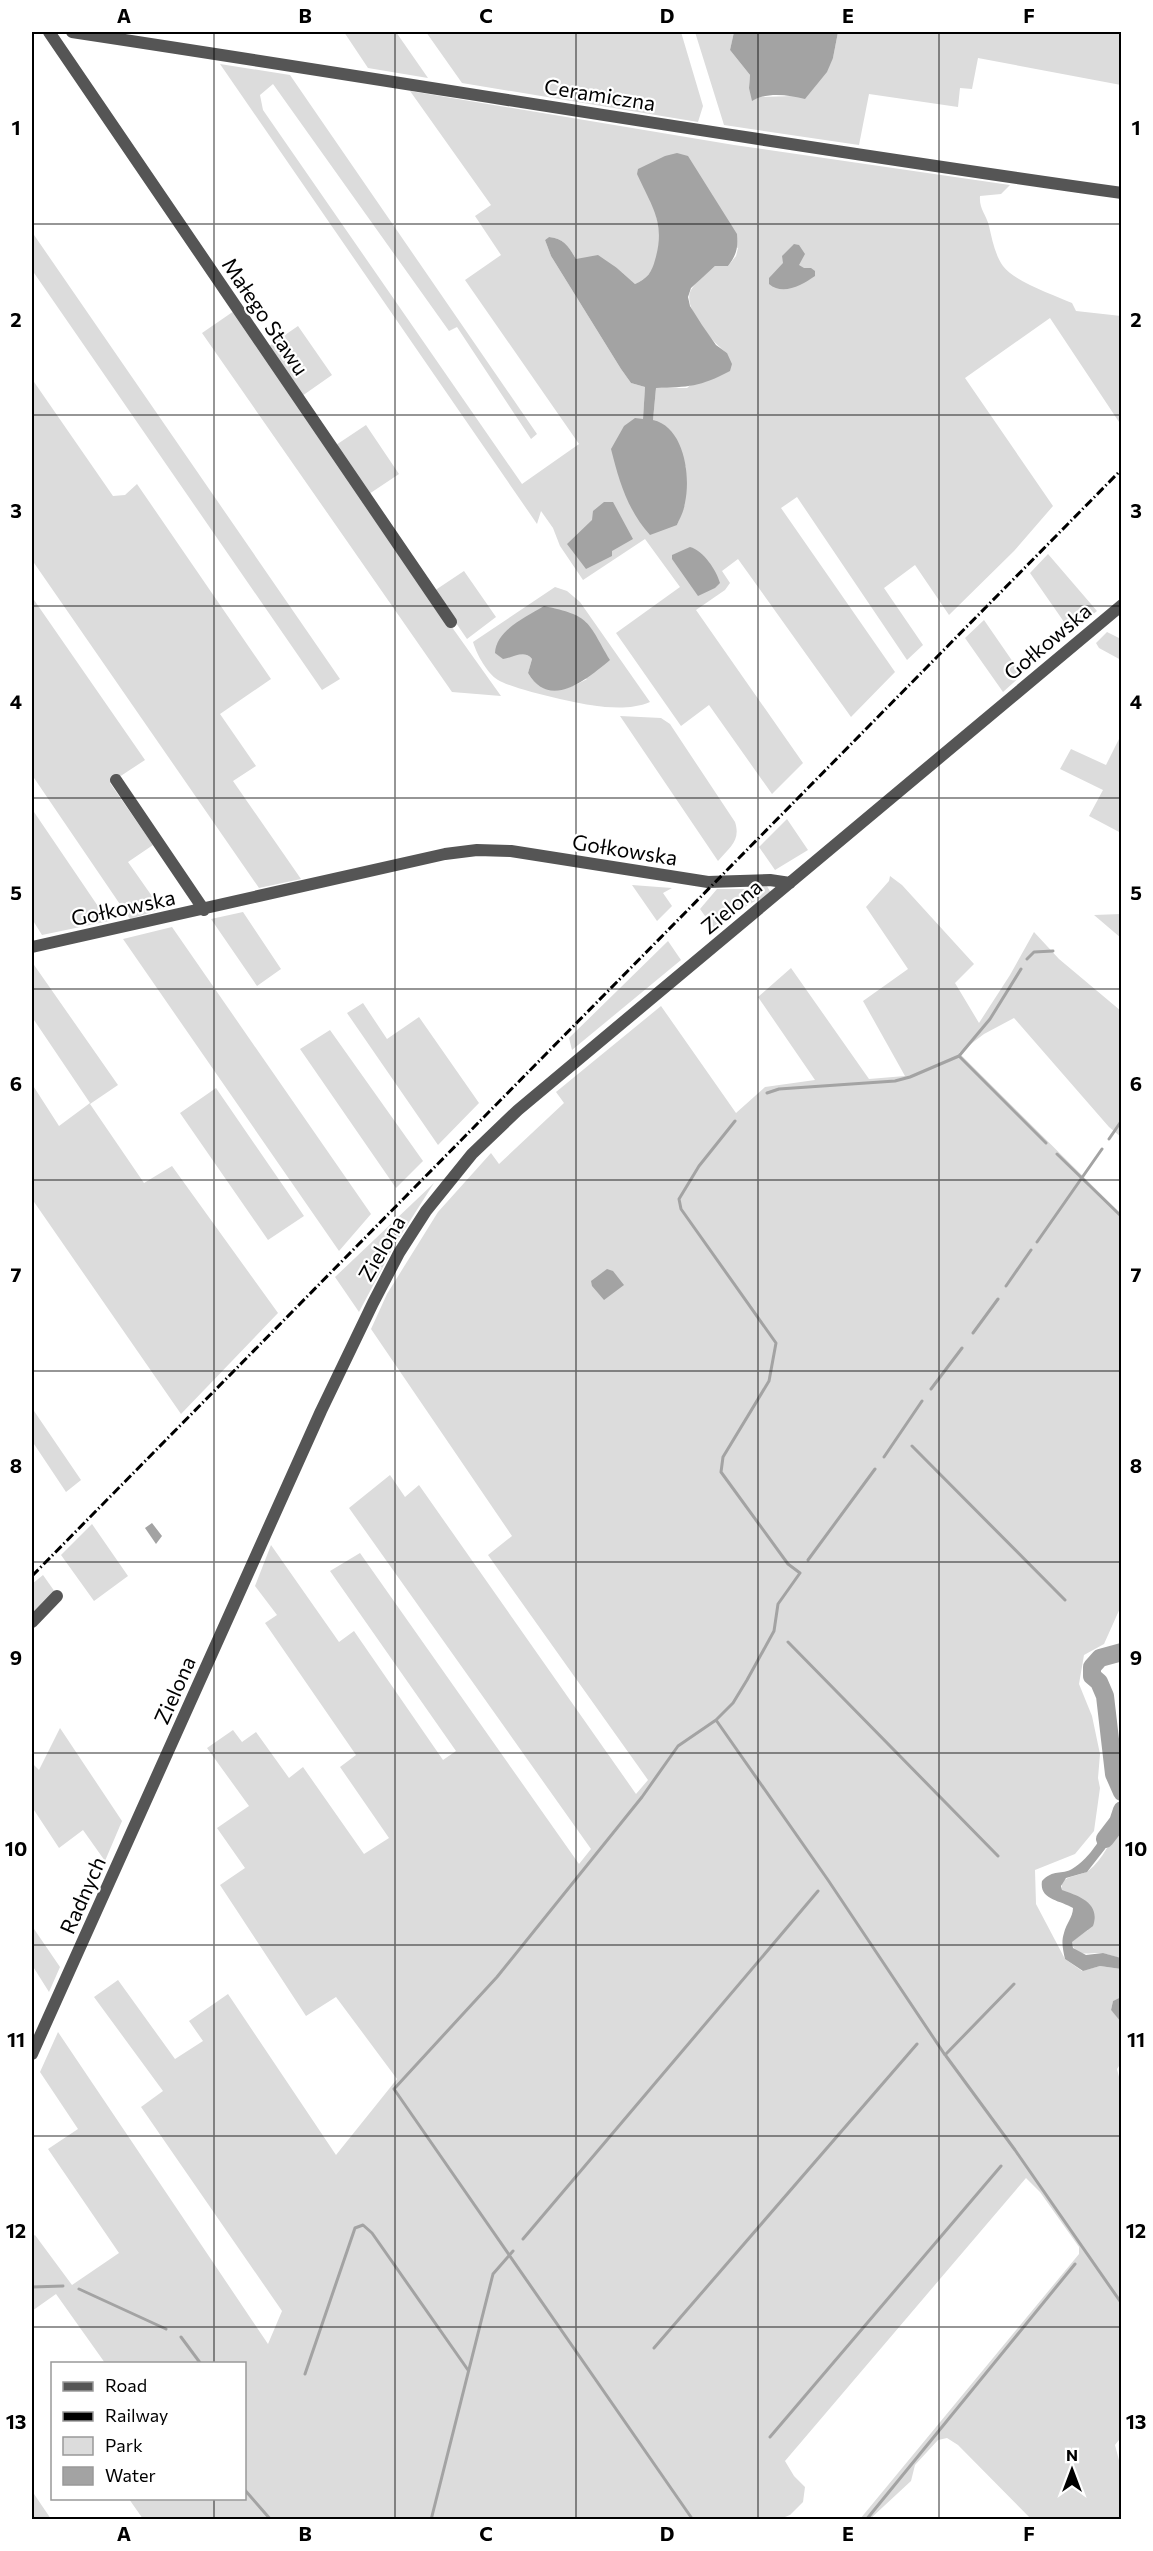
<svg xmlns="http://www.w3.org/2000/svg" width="1153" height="2551" font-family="Commissioner,sans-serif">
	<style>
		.green { fill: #dcdcdc; fill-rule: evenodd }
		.water { fill: #a3a3a3 }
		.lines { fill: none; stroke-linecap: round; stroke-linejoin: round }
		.stream { stroke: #a3a3a3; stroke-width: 3 }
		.river { stroke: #a3a3a3; stroke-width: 18 }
		.minor { stroke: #555; stroke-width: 12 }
		.rail { stroke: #000; stroke-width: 3; stroke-dasharray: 9 3 1.5 3; stroke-linecap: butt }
		.grid { fill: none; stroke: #000; stroke-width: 1.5; stroke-opacity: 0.55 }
		.labels { text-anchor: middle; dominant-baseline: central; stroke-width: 4.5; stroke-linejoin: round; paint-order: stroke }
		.street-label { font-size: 21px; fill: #000; stroke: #fff }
		.neatline { fill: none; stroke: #000; stroke-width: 2 }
		.grid-label { font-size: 20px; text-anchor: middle; font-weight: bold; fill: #000 }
	</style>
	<rect width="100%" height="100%" fill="#fff"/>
	<!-- green -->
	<path class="green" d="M344,32h52l32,46 -60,-10z
		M426,32h255l22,74 -5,16 -236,-39z
		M695,32h39l-4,18 20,25 -1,13 10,9 34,-1 40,-38 5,-26h283v53l-143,-27 -6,31 -12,-1 -2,19 -89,-13 -10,51 -135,-20z
		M220,64l70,11 247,359 -6,5 -74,-112 -8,4 -176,-247 -13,11 3,15 259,374 57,-40 -114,-164 36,-25 -26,-39 16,-11 -81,-114 324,54 276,40 -9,9 -21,2c-1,13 6,18 9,30 3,13 6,29 14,40 12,16 51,29 69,37l4,8 45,5v109l-71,-107 -85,60 88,128 -39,45 -65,64 -34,-50 -31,23 39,57 -16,15 -110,-163 -16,11 114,164 -44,45 -113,-158 -16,12 8,12 -5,7 -29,20 107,153 -31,31 -63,-89 -28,21 -65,-93 64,-46 -35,-48 -62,41 -23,-34 -7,-18 -12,-17 -4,13zM656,216l82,32 -2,8 -8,10h-13c-8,7 -19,15 -24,24 -10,17 23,54 36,63l-40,35h-31l-3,32 33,47 -1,37 -8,21 -34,-106 2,-32 -14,-4 -10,-14 -70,-113 -6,-16 4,-3c15,1 20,10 27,22l41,9 18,16c26,-10 28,-45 21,-68z
		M32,232l308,447 -18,11 -290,-420z
		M234,311l195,284 72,101 -49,-4 -250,-359z
		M298,326l34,49 -30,21 -33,-50z
		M32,379l81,117 12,-1 12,-11 134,195 -51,35 36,52 -23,15 68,98 -42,9 -227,-328z
		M366,425l33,49 -30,20 -33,-49z
		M1048,554l49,57 -26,21 -41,-59z
		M464,571l32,46 -29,22 -33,-48z
		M555,587l12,4 13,11 70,100c-14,6 -29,6 -45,5 -19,-1 -91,-17 -107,-27 -11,-7 -21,-25 -25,-38zM525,653l62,26c-22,12 -44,20 -59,-6l4,-14z
		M32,597l113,163 -35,23 43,62 -25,17 33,47 -31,10 -98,-144z
		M984,620l38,55 -19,17 -38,-54z
		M1107,632l14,7v21l-22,-12 -3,-5z
		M620,716l41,2 9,6 65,98c6,18 -5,25 -17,39z
		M1119,739l3,1 -1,93 -32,-17 14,-26 -43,-21 11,-20 35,16z
		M32,809l76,112h1l-67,14 -10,-16z
		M787,819l21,31 -33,20 -16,-23z
		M890,876l12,9 72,79 -19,19 24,40 31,-48 24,-43 25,27 62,52v126l-12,-10 -95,-109 -30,16 -25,19 162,161v392l-17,38 -20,11 -5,29 13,32 8,38 -2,24 2,10 -6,43 -19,23 -40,16 1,34 29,55 17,12 18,-5 21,3v28l-8,4 -2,9 11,12 -1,41 -4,6 5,20v347l-7,9 6,23v51h-90l-73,-74 -11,-7 -9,2 -23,25 -4,16 -41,38h-10l219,-265v-7l-39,-55 -14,-14 -241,283 9,15 11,11 -2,15 -13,13 -10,4h-637l-14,-20 115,-1v-134l-139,-1 -49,-69 -24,17v-74l3,-2 37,50 47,-32 -71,-104 30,-20 -38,-57 18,-40 210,312 14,-33 -141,-204 22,-16 -69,-94 24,-17 57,79 28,-18 -14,-20 39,-27 108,161 61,-76 -61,-82 -30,19 -86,-131 25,-17 -28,-40 32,-22 -42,-58 26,-18 9,12 14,-10 33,46 14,-11 61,87 25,-16 -49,-71 16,-12 -91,-132 12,-8 -22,-29 16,-41 68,97 15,-11 89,129 13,-9 -126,-180 30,-18 219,311 12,-15 -242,-341 41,-33 15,22 14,-12 217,309 12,-14 -160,-225 24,-19 -141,-207 16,-35 51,-82 53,-59 8,11 65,-61 -8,-11 105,-86 75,107 29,-26 50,-7 -57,-83 33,-29 78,111 36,-3 -42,-75 45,-32 -42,-62 23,-26z
		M632,885l40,3 -9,5 9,13 -15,15z
		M747,886h20l4,7 -10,8z
		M717,889h29l3,3 -3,3 2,3 3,-3 4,6 -17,10 -23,19 -15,-21z
		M243,912l38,57 -24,17 -46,-67z
		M1121,914v24l-27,-23z
		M172,927l199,287 -32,37 -216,-312z
		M668,941l13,19 -109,90 -3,-12z
		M32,962l86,123 -28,19 54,79 28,-17 106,147 -97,101 -149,-215v-115l27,42 31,-23 -58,-86z
		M363,1003l24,36 32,-22 60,86 -41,42 -91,-132z
		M330,1030l93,131 -27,27 -96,-139z
		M216,1088l88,128 -36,24 -88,-127z
		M434,1183l-40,63 -35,66 -24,-35z
		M32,1408l49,72 -15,12 -34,-51z
		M92,1524l36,52 -34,25 -33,-46z
		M43,1575l12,17 -23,24v-32z
		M60,1728l62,93 -17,40 -22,-31 -24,18 -27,-41v-44l7,7z
		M1121,1823v135c-6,-1 -13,-4 -20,-5 -12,-1 -24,6 -30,-11l17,-12 -26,-40v-8c7,-7 18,-6 26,-11 15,-11 24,-33 33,-48z
		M32,1926l28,41 -11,25 -17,-27z
		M32,2491l19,28h-19z"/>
	<!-- water -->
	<path class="water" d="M734,32h104l-5,26 -6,14 -22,27c-16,-4 -39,-7 -53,2l-3,-13 1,-13 -20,-25z
		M677,153l11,3 49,78c1,14 0,20 -9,32h-13l-24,22 -3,9 2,9 12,19 14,20 11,8 5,11 -2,7c-30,16 -42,16 -74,17l-3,32c31,7 38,55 32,83 -1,8 -5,15 -8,22l-27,10c-22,-24 -31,-54 -39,-86l13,-23 11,-8 8,1 2,-32 -14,-4 -10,-14 -70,-113 -6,-16 4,-3c15,1 20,10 27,22l22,-4 19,13 18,16c12,-5 17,-12 20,-24 11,-37 -3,-53 -18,-86l1,-5 27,-13z
		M794,244l5,1 6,9 -6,11 5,3h7l4,3v5c-13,9 -32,20 -46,8v-6l14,-15 -1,-7z
		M604,502h9l20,37 -21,12v5l-26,13 -19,-25 25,-24 1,-9z
		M690,547c13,3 27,24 30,36l-5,5 -17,8 -26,-37v-4z
		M544,606c47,10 43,15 66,54 -23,19 -60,51 -82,13l4,-14c-8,-10 -19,-1 -29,0l-8,-6c1,-23 31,-36 49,-47z
		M607,1269l6,2 11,14 -20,15 -12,-14 -1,-5z
		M152,1523l10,13 -6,8 -11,-16z
		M1114,1816l7,7 -16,26 -18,23 -21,6 -5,8 1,4c17,6 39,13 31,36l-21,16 1,6 13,7 17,-2 18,5v11l-21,-3 -17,5 -18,-12c-2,-9 -4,-17 -1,-26 2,-9 9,-16 9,-25 -13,-8 -34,-8 -31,-27 11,-12 20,-6 30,-12 19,-11 32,-36 42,-53z
		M1121,1997v25l-10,-12 2,-9z"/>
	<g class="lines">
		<!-- stream -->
		<path class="stream" d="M1027,959l7,-7 19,-1
			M959,1056l31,-37 31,-50
			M767,1093l12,-4 116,-8 15,-4 49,-21 87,87
			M735,1121l-36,45 -20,33 2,10 95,134 -7,38 -46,76 -2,15 67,92 12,9 -22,31 -4,27 -27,49 -14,23 -17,17 112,160 117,175 69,-71
			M1109,1139l13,-19
			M1057,1154l65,63
			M1037,1242l65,-93
			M1006,1286l25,-36
			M973,1333l25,-34
			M931,1389l31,-41
			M912,1446l153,154
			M884,1457l38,-56
			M808,1560l67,-91
			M788,1642l210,214
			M946,2056l69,94 107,154
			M523,2239l295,-348
			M32,2287l31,-1
			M79,2289l87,40
			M181,2337l20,27
			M654,2348l263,-304
			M305,2374l50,-146 8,-3 9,8 96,137
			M770,2437l231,-271
			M244,2489l27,31
			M431,2520l62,-246 20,-23
			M693,2520l-299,-431 103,-112 145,-180 36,-51 38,-26
			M866,2520l209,-256"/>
		<!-- river -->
		<path class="river" d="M1122,1652l-22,6 -8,9v9l7,6 6,14 9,78 8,18
			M1105,1839l13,-17 4,-12"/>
		<!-- minor -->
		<path class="minor" d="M49,32l402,590
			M72,32c350,53 699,112 1050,161
			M116,780l88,130
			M32,947l413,-93 32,-4 34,1 197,31 62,-2 20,3
			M32,1622l25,-26
			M32,2054l289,-643 52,-108 26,-50 27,-42 46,-57 46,-44 604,-505"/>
		<!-- rail -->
		<path class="rail" d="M32,1576l1090,-1107"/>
	</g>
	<!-- grid -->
	<path class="grid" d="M214,32v2332M395,32v2488M576,32v2488M758,32v2488M939,32v2488M32,224h1090M32,415h1090M32,606h1090M32,798h1090M32,989h1090M32,1180h1090M32,1371h1090M32,1562h1090M32,1753h1090M32,1945h1090M32,2136h1090M32,2327h1090M214,2498v22"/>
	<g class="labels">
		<!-- street labels -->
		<g class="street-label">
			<text transform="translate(600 94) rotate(9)">Ceramiczna</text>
			<text transform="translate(266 316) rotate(56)">Małego Stawu</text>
			<text transform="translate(1047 641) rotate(-40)">Gołkowska</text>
			<text transform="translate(625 849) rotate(9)">Gołkowska</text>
			<text transform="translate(731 906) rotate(-40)">Zielona</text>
			<text transform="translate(123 907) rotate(-12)">Gołkowska</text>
			<text transform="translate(381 1248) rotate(-60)">Zielona</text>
			<text transform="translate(174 1690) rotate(-66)">Zielona</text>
			<text transform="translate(82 1895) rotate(-66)">Radnych</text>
		</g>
	</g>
	<!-- border -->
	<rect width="1153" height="2551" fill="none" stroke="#ffffff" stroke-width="66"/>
	<!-- legend -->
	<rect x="51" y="2362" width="195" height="138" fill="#ffffff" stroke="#999999" stroke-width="1.5"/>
	<rect x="63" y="2382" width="30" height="9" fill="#555555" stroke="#999999" stroke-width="1.5"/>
	<text x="105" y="2392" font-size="18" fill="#000000">Road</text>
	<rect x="63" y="2412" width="30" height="9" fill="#000000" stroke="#999999" stroke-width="1.5"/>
	<text x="105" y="2422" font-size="18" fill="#000000">Railway</text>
	<rect x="63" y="2437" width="30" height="18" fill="#dcdcdc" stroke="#999999" stroke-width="1.5"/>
	<text x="105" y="2452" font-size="18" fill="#000000">Park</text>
	<rect x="63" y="2467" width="30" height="18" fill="#a3a3a3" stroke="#999999" stroke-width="1.5"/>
	<text x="105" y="2482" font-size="18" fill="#000000">Water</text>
	<!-- north arrow -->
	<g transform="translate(1072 2470)" stroke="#ffffff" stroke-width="4.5" paint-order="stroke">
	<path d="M0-4.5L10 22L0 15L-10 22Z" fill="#000000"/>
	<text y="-9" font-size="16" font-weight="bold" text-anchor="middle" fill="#000000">N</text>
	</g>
	<rect x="33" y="33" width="1087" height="2485" class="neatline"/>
	<g class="grid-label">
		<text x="124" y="23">A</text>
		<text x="305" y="23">B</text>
		<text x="486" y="23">C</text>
		<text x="667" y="23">D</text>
		<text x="848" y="23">E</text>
		<text x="1029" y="23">F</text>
		<text x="16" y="135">1</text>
		<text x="1136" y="135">1</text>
		<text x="16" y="327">2</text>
		<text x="1136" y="327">2</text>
		<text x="16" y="518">3</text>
		<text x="1136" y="518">3</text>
		<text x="16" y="709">4</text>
		<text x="1136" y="709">4</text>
		<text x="16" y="900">5</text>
		<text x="1136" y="900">5</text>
		<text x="16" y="1091">6</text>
		<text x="1136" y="1091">6</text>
		<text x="16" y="1282">7</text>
		<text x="1136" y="1282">7</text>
		<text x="16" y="1473">8</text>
		<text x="1136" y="1473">8</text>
		<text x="16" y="1665">9</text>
		<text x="1136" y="1665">9</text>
		<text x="16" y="1856">10</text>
		<text x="1136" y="1856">10</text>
		<text x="16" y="2047">11</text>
		<text x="1136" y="2047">11</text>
		<text x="16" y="2238">12</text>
		<text x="1136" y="2238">12</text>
		<text x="16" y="2429">13</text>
		<text x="1136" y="2429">13</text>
		<text x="124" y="2541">A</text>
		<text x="305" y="2541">B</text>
		<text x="486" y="2541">C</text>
		<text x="667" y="2541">D</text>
		<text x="848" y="2541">E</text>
		<text x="1029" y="2541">F</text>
	</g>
</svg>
